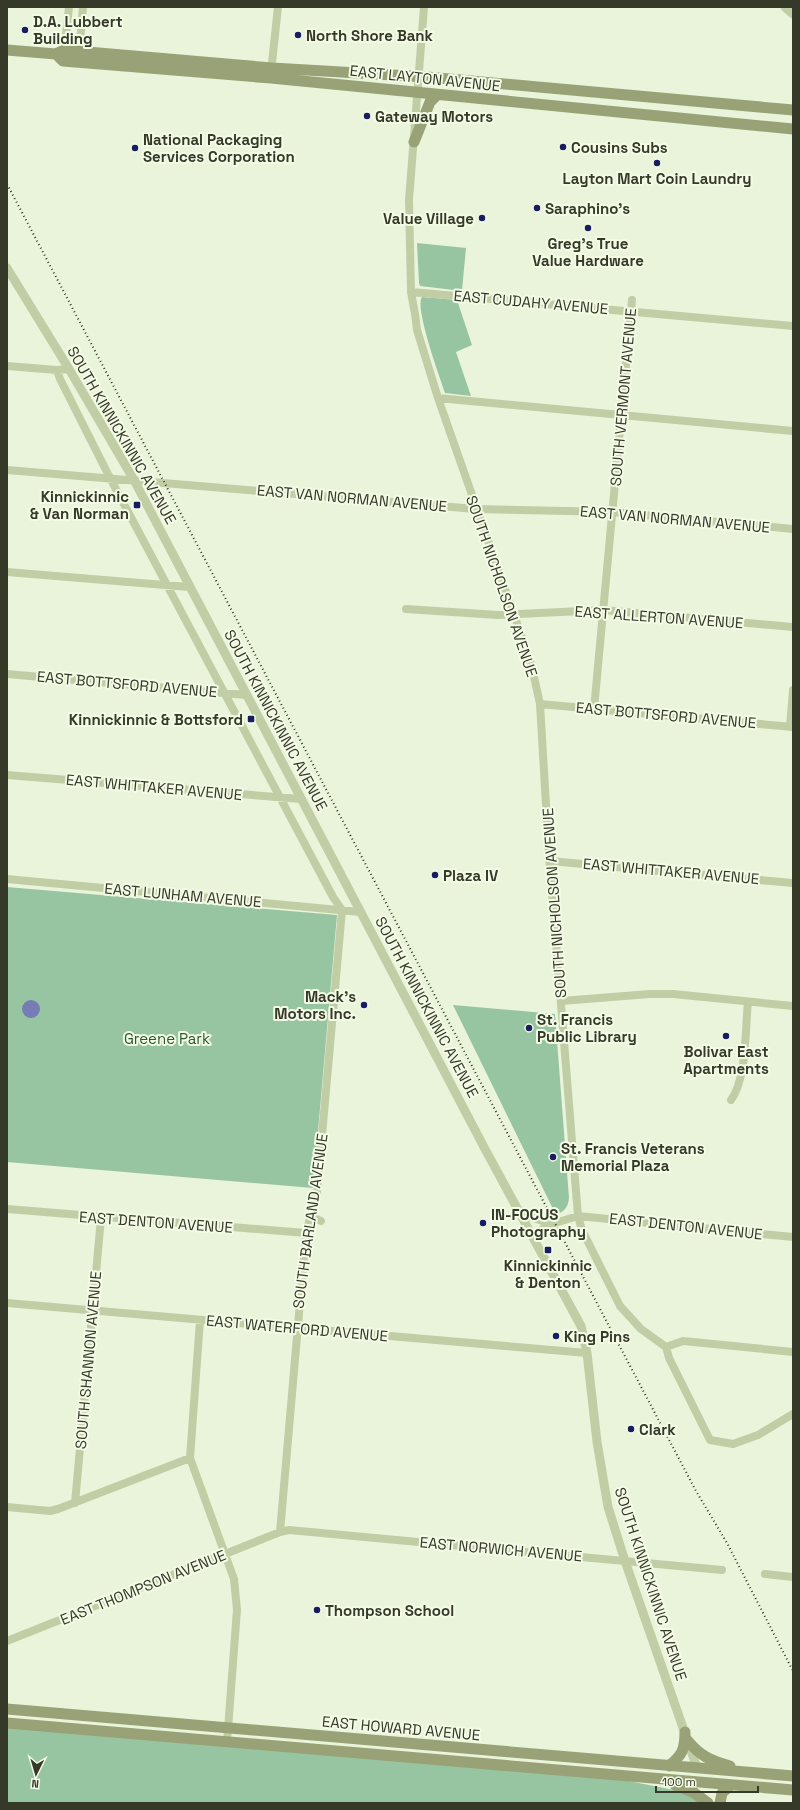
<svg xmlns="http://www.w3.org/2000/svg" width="800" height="1810" font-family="'Space Grotesk',sans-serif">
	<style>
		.green { fill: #98c5a1 }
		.water { fill: #767cb4 }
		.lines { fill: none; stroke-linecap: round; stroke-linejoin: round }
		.minor { stroke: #c1cea5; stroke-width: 8 }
		.tertiary { stroke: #c1cea5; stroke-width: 9 }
		.secondary { stroke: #98a276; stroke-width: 11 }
		.rail { stroke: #353927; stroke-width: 2; stroke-dasharray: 1 3; stroke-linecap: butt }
		.poi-dot { fill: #181d5f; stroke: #f3fbe7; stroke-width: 1.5 }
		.labels { text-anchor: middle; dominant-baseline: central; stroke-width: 4; stroke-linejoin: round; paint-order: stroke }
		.poi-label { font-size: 15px; font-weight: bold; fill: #353927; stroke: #f3fbe7; text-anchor: start }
		.street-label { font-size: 15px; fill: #353927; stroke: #f3fbe7 }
		.park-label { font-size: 15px; fill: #285933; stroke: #f3fbe7 }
	</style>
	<rect width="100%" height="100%" fill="#eaf4da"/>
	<!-- green -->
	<path class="green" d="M417,243l49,5 -4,43 -42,-5 -1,-3z
		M422,297l35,3 15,45 -16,7 15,44 -26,-3c-5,-15 -31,-86 -23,-96z
		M7,887l330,28 -24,273 -306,-26z
		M453,1005l102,9 14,184c-1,9 -4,13 -13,17z
		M7,1727l616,53 62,12 16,11h-694z"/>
	<!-- water -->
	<path class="water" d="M22 1009a9 9 0 1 1 18 0a9 9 0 1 1-18 0Z"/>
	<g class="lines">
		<!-- minor -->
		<path class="minor" d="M424,7l-15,193 2,92 4,22 2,16 21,68 93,265 9,41 9,151 29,361 4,14 38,76 21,23 25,18 3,11 41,82 23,4 25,-9 35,-21
			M64,54l5,-47
			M79,56l4,-49
			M271,72l7,-65
			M411,292l382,34
			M7,366l50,4 12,-1
			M57,370l3,9 50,99 223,419 9,13 -25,282 -11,41 -26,299
			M438,398l355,33
			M7,470l469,39 136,3 181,17
			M7,572l182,15
			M406,609l92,6 105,-5 190,17
			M7,674l239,21
			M540,704l253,23
			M594,709l38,-409
			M790,727l3,-37
			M7,775l294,24
			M550,861l243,22
			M7,879l353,33
			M561,1001l89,-7h23l120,12
			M731,1100c16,-22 14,-71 17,-98
			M7,1209l299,24
			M311,1216l10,5
			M531,1235l24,-12 23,-7 215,21
			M7,1303l580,50
			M200,1320l-10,138 44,121 3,31 -10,132
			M666,1347l17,-6 110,11
			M75,1503l26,-285
			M7,1507l43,4 8,-2 132,-51
			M765,1574l28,3
			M7,1641l218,-87 55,-22 9,-2 433,40"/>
		<!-- tertiary -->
		<path class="tertiary" d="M785,7l8,7
			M7,268l62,101 65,111 351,669 96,177 6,27 10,89 11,65 17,54 72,207
			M517,1210l10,5 25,9"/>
		<!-- secondary -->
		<path class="secondary" d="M7,50l49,4 8,-4 208,18 155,9 366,33
			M56,54l7,7 208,17 522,51
			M414,142l16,-40 7,-7
			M7,1709l786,67
			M7,1723l786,67
			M687,1740c13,16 24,21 43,26
			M669,1766c13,-11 16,-16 16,-34
			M675,1785l18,7 15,11
			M720,1803l2,-10 9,-8"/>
		<!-- rail -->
		<path class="rail" d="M7,184l689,1307 31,52 66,128"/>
	</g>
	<!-- markers -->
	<g class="poi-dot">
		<circle cx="25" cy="30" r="4"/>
		<circle cx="298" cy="35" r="4"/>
		<circle cx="367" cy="116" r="4"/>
		<circle cx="563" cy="147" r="4"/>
		<circle cx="135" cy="148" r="4"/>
		<circle cx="657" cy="163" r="4"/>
		<circle cx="537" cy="208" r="4"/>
		<circle cx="482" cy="218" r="4"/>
		<circle cx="588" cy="228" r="4"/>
		<rect x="133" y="501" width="8" height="8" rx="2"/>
		<rect x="247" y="715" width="8" height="8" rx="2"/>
		<circle cx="435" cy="875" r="4"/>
		<circle cx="364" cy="1005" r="4"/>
		<circle cx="529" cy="1028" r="4"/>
		<circle cx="726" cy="1036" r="4"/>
		<circle cx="553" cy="1157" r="4"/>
		<circle cx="483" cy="1223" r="4"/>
		<rect x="544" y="1246" width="8" height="8" rx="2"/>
		<circle cx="556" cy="1336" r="4"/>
		<circle cx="631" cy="1429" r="4"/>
		<circle cx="317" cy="1610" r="4"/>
	</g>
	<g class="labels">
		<!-- poi labels -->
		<g class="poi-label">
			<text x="33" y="21">D.A. Lubbert<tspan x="33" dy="17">Building</tspan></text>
			<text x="306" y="35">North Shore Bank</text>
			<text x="375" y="116">Gateway Motors</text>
			<text x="143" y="139">National Packaging<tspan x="143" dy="17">Services Corporation</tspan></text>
			<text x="571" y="147">Cousins Subs</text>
			<text x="657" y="178" text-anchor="middle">Layton Mart Coin Laundry</text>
			<text x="545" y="208">Saraphino's</text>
			<text x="474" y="218" text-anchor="end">Value Village</text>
			<text x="588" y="243" text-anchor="middle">Greg's True<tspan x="588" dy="17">Value Hardware</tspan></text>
			<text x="129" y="496" text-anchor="end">Kinnickinnic<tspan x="129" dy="17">&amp; Van Norman</tspan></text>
			<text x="243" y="719" text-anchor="end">Kinnickinnic &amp; Bottsford</text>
			<text x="443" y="875">Plaza IV</text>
			<text x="356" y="996" text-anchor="end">Mack's<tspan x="356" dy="17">Motors Inc.</tspan></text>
			<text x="537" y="1019">St. Francis<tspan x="537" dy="17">Public Library</tspan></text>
			<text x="726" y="1051" text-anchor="middle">Bolivar East<tspan x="726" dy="17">Apartments</tspan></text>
			<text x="561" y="1148">St. Francis Veterans<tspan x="561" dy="17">Memorial Plaza</tspan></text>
			<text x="491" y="1214">IN-FOCUS<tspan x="491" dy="17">Photography</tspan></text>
			<text x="548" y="1265" text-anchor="middle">Kinnickinnic<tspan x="548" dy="17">&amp; Denton</tspan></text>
			<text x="564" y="1336">King Pins</text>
			<text x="639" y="1429">Clark</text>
			<text x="325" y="1610">Thompson School</text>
		</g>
		<!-- street labels -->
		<g class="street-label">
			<text transform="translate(425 78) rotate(6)">EAST LAYTON AVENUE</text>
			<text transform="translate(531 302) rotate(5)">EAST CUDAHY AVENUE</text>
			<text transform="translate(623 397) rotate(-85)">SOUTH VERMONT AVENUE</text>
			<text transform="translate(122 435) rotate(60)">SOUTH KINNICKINNIC AVENUE</text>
			<text transform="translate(352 498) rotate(5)">EAST VAN NORMAN AVENUE</text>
			<text transform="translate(675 519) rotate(5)">EAST VAN NORMAN AVENUE</text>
			<text transform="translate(502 586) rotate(71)">SOUTH NICHOLSON AVENUE</text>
			<text transform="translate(659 617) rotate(4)">EAST ALLERTON AVENUE</text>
			<text transform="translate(127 684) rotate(5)">EAST BOTTSFORD AVENUE</text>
			<text transform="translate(666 715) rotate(5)">EAST BOTTSFORD AVENUE</text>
			<text transform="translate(276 720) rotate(62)">SOUTH KINNICKINNIC AVENUE</text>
			<text transform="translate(154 787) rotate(5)">EAST WHITTAKER AVENUE</text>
			<text transform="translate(671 871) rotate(5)">EAST WHITTAKER AVENUE</text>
			<text transform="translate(183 895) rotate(5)">EAST LUNHAM AVENUE</text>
			<text transform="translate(554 903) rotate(-94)">SOUTH NICHOLSON AVENUE</text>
			<text transform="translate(427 1007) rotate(62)">SOUTH KINNICKINNIC AVENUE</text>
			<text transform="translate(310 1221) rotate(-82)">SOUTH BARLAND AVENUE</text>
			<text transform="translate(156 1222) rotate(4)">EAST DENTON AVENUE</text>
			<text transform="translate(686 1226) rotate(6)">EAST DENTON AVENUE</text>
			<text transform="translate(297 1328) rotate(5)">EAST WATERFORD AVENUE</text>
			<text transform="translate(88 1360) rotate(-85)">SOUTH SHANNON AVENUE</text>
			<text transform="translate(501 1549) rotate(5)">EAST NORWICH AVENUE</text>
			<text transform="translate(651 1584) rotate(72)">SOUTH KINNICKINNIC AVENUE</text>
			<text transform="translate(143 1587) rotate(-22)">EAST THOMPSON AVENUE</text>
			<text transform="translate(401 1728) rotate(5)">EAST HOWARD AVENUE</text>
		</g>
		<!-- park labels -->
		<g class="park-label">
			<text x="167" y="1038">Greene Park</text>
		</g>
	</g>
	<!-- border -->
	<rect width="800" height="1810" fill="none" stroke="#353927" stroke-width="16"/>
	<!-- north arrow -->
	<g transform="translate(36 1774) rotate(185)" stroke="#f3fbe7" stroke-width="3" paint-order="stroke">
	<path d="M0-3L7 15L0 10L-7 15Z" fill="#353927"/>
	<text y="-6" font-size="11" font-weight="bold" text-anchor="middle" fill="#353927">N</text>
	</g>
	<!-- scale -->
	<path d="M656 1786v6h102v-6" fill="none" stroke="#353927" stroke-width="2"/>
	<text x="662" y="1786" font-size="12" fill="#353927" stroke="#f3fbe7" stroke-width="3" paint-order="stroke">100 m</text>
</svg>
